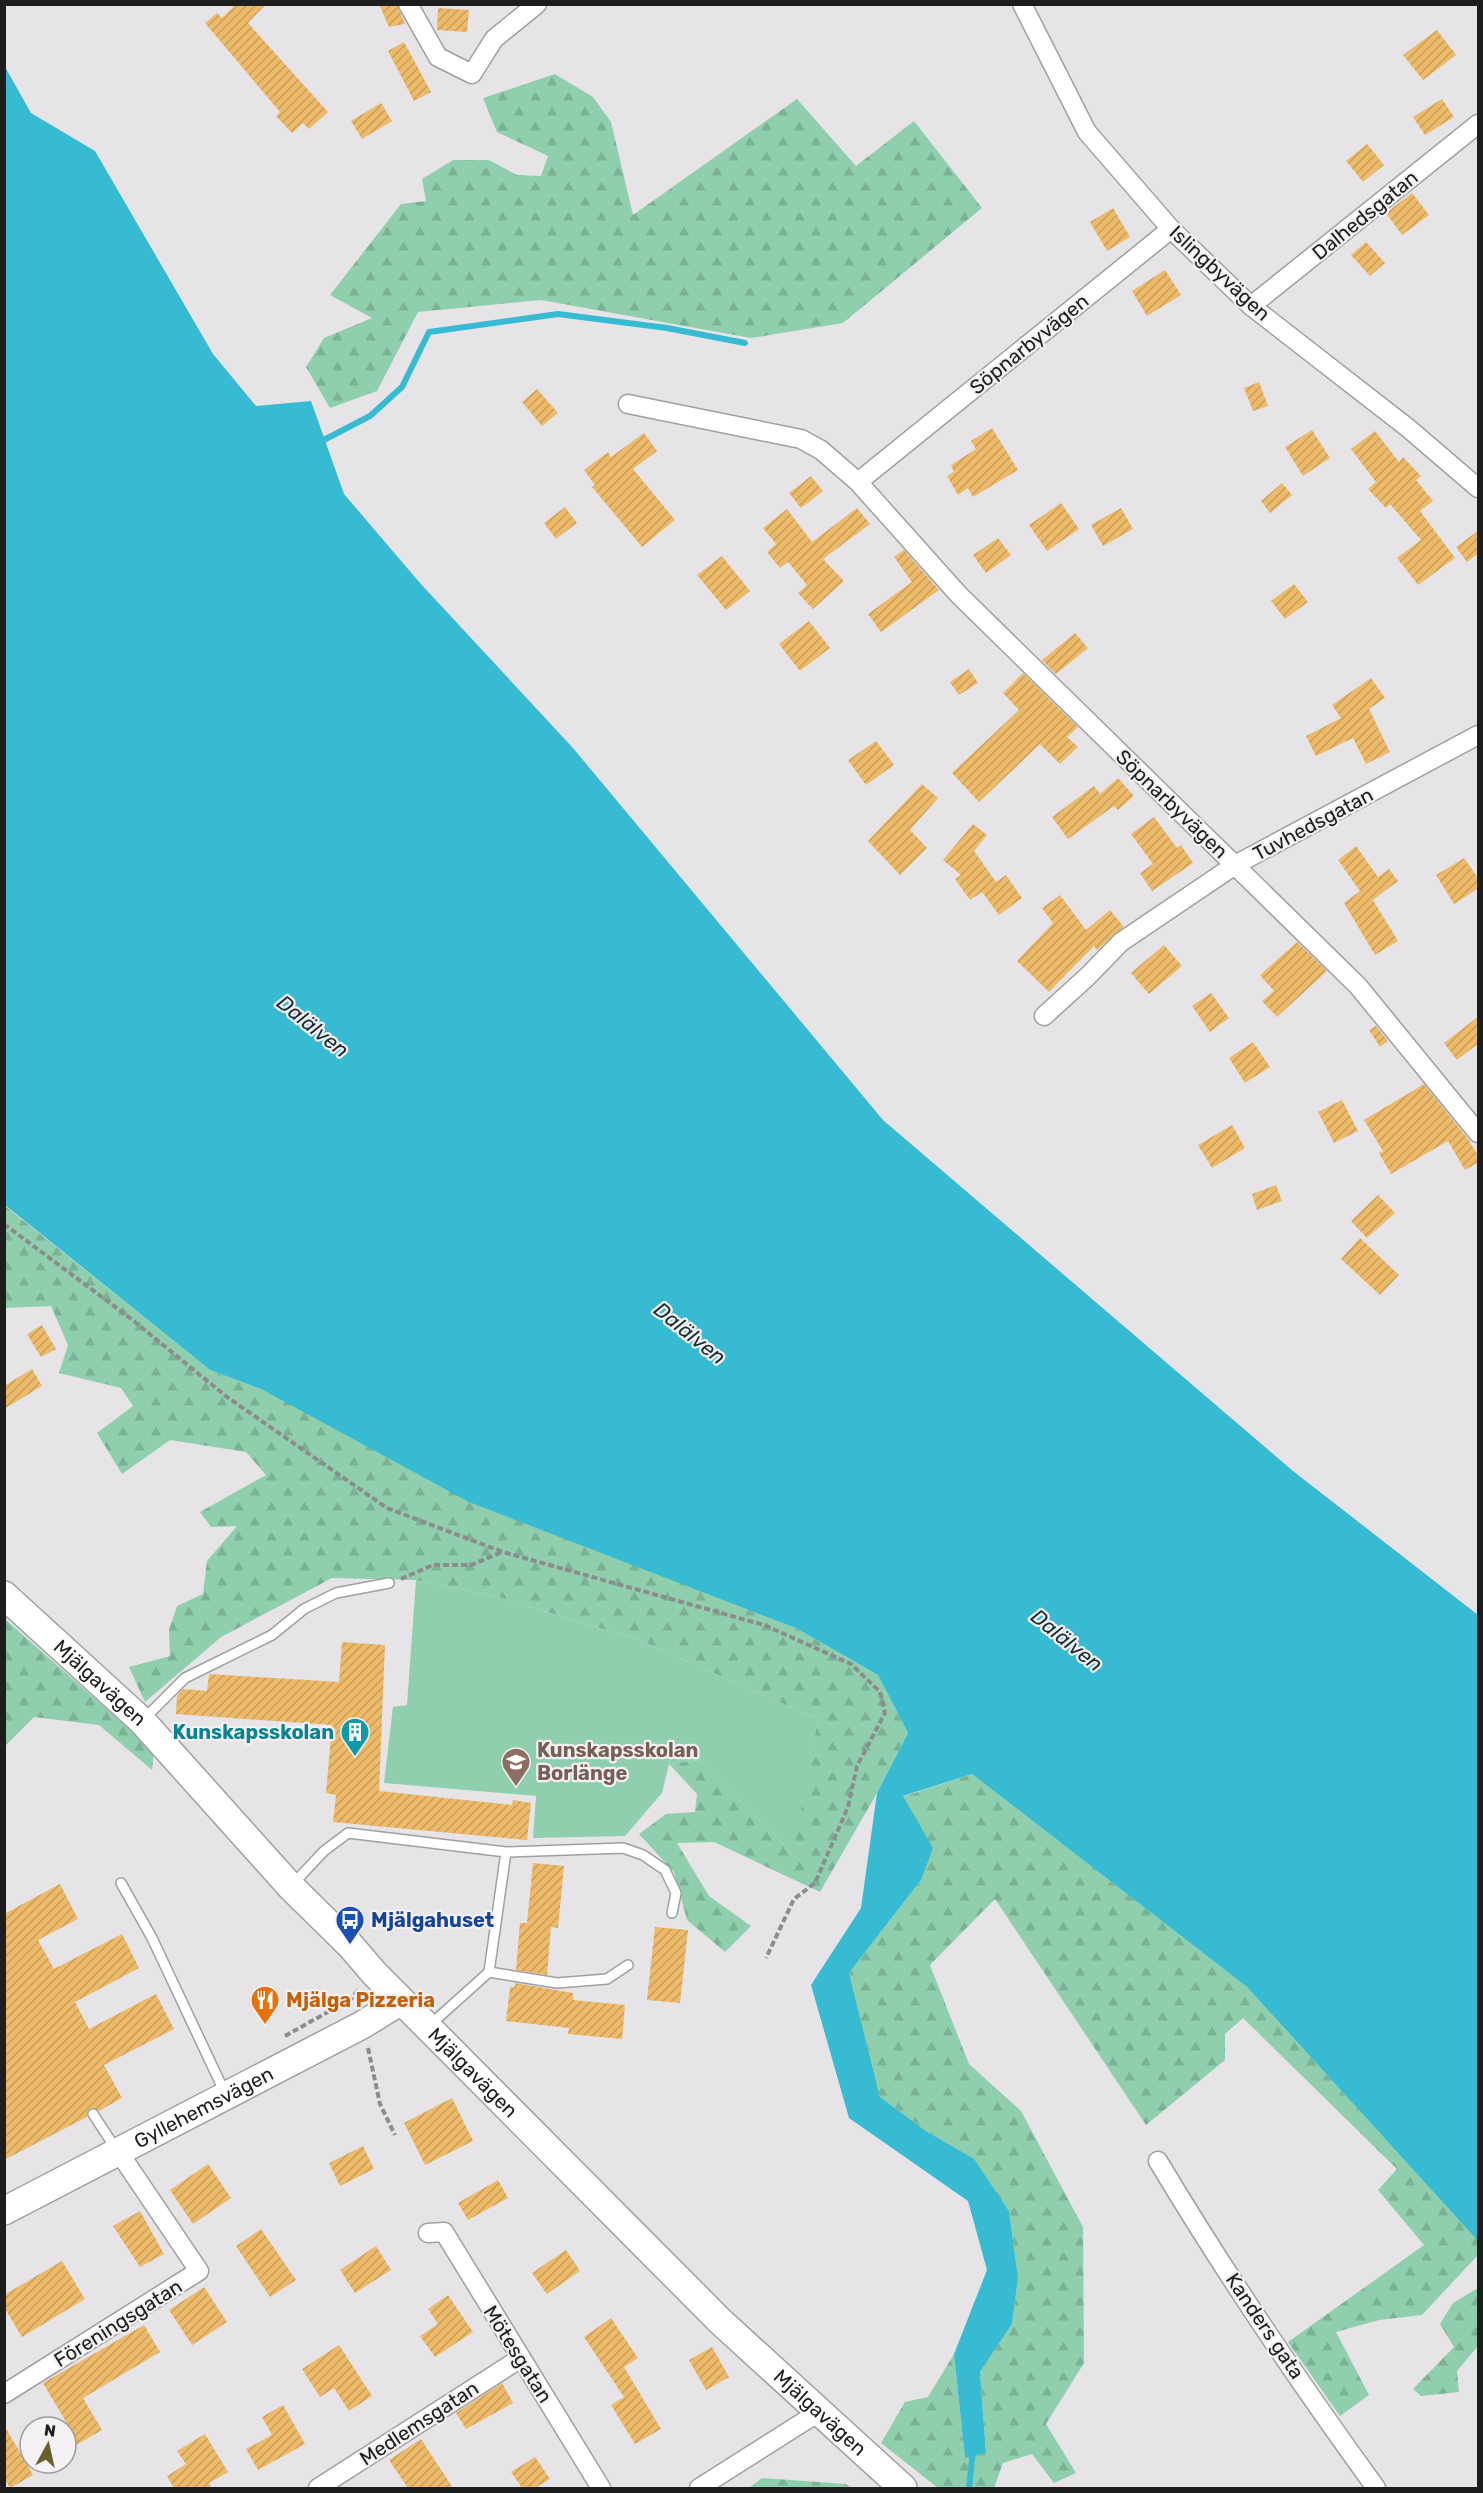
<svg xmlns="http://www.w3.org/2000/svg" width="1483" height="2493" font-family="Rubik,sans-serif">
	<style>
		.green { fill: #8fcfae }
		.forest { fill: url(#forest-firs) }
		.water { fill: #37bbd3 }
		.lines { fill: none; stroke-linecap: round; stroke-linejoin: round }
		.stream { stroke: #37bbd3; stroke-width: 6 }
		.building { fill: url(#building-hatch) }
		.lane-casing { stroke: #a19fa2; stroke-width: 12 }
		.street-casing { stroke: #a19fa2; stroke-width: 21 }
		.secondary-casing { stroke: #a19fa2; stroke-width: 30 }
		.path { stroke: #8d8b8e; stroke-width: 4; stroke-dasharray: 6 3; stroke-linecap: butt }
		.lane { stroke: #fff; stroke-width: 9 }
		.street { stroke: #fff; stroke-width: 18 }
		.secondary { stroke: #fff; stroke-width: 27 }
		.labels { text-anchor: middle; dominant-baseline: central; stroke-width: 4.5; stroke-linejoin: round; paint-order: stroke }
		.street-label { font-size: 20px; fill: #1e1d1e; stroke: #f4f1f4 }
		.culture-label { font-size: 20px; font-weight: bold; fill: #0d838f; stroke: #f4f1f4; text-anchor: end }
		.education-label { font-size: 20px; font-weight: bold; fill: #785e54; stroke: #f4f1f4; text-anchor: start }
		.transit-label { font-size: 20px; font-weight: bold; fill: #164399; stroke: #f4f1f4; text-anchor: start }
		.food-label { font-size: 20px; font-weight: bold; fill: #c56008; stroke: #f4f1f4; text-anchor: start }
		.water-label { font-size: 21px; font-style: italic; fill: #182d32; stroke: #f4f1f4 }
	</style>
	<defs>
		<pattern id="forest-firs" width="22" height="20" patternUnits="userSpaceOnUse" patternTransform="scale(1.5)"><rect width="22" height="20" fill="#8fcfae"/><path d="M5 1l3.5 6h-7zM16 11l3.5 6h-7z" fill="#7bb195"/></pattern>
		<pattern id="building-hatch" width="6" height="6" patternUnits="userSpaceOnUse" patternTransform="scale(1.5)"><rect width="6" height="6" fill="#ecba69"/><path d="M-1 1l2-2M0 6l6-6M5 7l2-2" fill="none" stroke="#ca9f5b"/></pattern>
	</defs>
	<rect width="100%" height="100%" fill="#e6e4e7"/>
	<!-- green -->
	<path class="green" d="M416,1580l82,17 141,43 179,79 -24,136 -94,-95 -31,4 -7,29 -37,43 -92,2 3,-42 -152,-13 9,-76 14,-2z"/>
	<!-- forest -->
	<path class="forest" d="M555,74l38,23 18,25 22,93 164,-116 59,67 58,-45 68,87 -139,115 -92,15 -210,-38 -123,12 -41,79 -47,17 -24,-41 18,-29 48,-20 -42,-23 71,-91 25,-3 -4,-22 31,-19h36l28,15 24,1 7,-20 -51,-24 -14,-34z
		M4,1205l206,165 53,20 533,238 82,47 30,58 -31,60 -57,99 -106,-50 -37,1 32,53 42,30 -26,26 -38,-32 -13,-48 -35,-38 27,-20 29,-2 2,-18 -28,-30 31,-4 93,94 25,-135 -179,-79 -141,-43 -82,-17 -84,-2 -111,59 -76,65 -16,-35 41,-11 -1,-26 8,-24 26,-12 4,-33 30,-35 -26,1 -11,-15 66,-37 -20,-23 -76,-12 -48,34 -25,-41 36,-27 -12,-18 -62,-15 9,-28 -17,-39 -46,2z
		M5,1619l149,132 -2,19 -53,-45 -65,-8 -29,29z
		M972,1774l275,213 231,254v14l-56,60 -43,5 -43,12 33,63 -29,21 -52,-74 136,-97 -46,-55 19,-21 -154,-151 -18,16v26l-79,65 -151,-226 -65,66 39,99 52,47 62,116 1,136 -38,61 30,49 -22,10 -22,-29 -29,9 -9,25h-56l-57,-45 24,-41 23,-5 26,-43 11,104 21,-5 -6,-81 32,-48 6,-46 -9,-67 -35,-51 -48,-29 -46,-34 -31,-124 72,-93 -19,-83z
		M1478,2288v58l-21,25 2,21 -38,4 -8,-7 41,-42 -14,-23 13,-21z
		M762,2478l84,6 6,4h-103z"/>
	<!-- water -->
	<path class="water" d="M4,65l27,48 64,38 118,203 43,52 55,-5 33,93 76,89 153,165 310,372 410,351 185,144v626l-231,-254 -275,-213 -69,22 30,52 -12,32 -72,93 31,124 46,34 48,28 35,52 9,67 -6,46 -32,48 6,81 -21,5 -11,-104 33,-84 -19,-69 -119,-83 -38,-133 50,-77 16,-115 31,-60 -30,-58 -82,-47 -327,-126 -206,-112 -53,-20 -205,-165z"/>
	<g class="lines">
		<!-- stream -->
		<path class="stream" d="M318,443l52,-27 32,-29 27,-55 129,-18 109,14 78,15
			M969,2488l4,-38"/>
	</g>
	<!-- building -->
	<path class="building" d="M236,4h30l-18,19 80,89 -19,17 -6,-6 -11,10 -16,-17 4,-4 -75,-89 12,-10 5,5z
		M379,4h18l8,20 -16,3z
		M438,8l31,2 -2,22 -30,-2z
		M1437,30l19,25 -33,25 -20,-25z
		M404,42l27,50 -17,9 -26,-50z
		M1442,99l12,18 -29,18 -12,-18z
		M381,103l11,18 -30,18 -11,-18z
		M1367,144l17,21 -21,17 -17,-21z
		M1412,193l17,22 -27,20 -16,-22z
		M1113,208l17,29 -23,14 -17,-29z
		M1366,242l19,21 -15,13 -19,-21z
		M1165,270l16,25 -34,21 -15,-25z
		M1259,382l9,24 -15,5 -9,-23z
		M537,389l21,24 -16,13 -20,-24z
		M992,428l26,42 -45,27 -5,-9 -10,7 -11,-19 7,-4 -3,-7 25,-16 -5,-8z
		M1312,430l18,28 -27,18 -18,-29z
		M1375,431l24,31 4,-5 18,19 -5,4 17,21 -13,10 35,47 -37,27 -21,-27 24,-18 -31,-36 -4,4 -18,-19 8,-7 -25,-33z
		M644,433l13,18 -24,18 42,51 -33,27 -50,-60 3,-2 -11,-15 24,-18 3,5z
		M811,476l12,15 -22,17 -12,-15z
		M1282,483l10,12 -22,18 -9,-12z
		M1061,503l18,26 -32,22 -18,-26z
		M565,507l12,16 -21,16 -12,-16z
		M857,508l13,16 -47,35 21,22 -31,28 -15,-16 9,-8 -19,-23 -8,6 -13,-16 9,-8 -13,-16 24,-19 25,33z
		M1121,508l12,21 -30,17 -12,-21z
		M1479,530v23l-12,9 -11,-15z
		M998,538l13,17 -25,18 -13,-18z
		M904,550l35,40 -58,42 -13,-18 44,-32 -18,-25z
		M722,556l28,35 -24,19 -29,-35z
		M1294,584l14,18 -23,17 -14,-18z
		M809,621l21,27 -30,23 -21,-27z
		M1075,633l13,15 -32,26 -14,-14z
		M969,669l9,14 -19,12 -9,-13z
		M1023,673l55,54 -11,10 11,10 -18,17 -20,-20 -61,58 -27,-29 67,-63 -16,-17z
		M1371,678l14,20 -16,11 21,43 -24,12 -13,-26 -37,18 -10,-20 35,-18 -9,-13z
		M876,741l18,24 -28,20 -18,-25z
		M1118,778l16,18 -16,14 -4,-4 -46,33 -16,-22 42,-31 6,8z
		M922,784l16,14 -28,32 17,18 -27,27 -32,-34z
		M1154,817l23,31 4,-3 12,18 -41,28 -12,-18 13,-9 -22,-30z
		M973,824l14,11 -13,16 22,31 10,-7 16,23 -23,17 -17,-23 -12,8 -15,-21 6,-4 -18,-15z
		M1356,846l22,31 11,-8 9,12 -25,19 25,41 -23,14 -31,-52 16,-12 -22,-31z
		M1464,858l15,22v8l-25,16 -18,-29z
		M1060,895l26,35 24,-20 14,17 -27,23 -3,-4 -45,46 -32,-31 36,-38 -11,-15z
		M1297,942l30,29 -50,46 -15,-16 12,-10 -14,-16z
		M1164,945l18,21 -33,28 -18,-21z
		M1211,993l18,25 -19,14 -18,-26z
		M1479,1016v27l-22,17 -13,-17z
		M1376,1026l12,15 -8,6 -11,-17z
		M1253,1042l17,25 -25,16 -16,-25z
		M1424,1084l44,55 11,18v5l-14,8 -17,-29 -57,33 -12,-21 4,-2 -19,-31z
		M1342,1100l16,31 -24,12 -16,-31z
		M1232,1125l13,23 -33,20 -14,-23z
		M1276,1185l6,16 -25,9 -5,-16z
		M1378,1195l17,18 -28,25 -16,-17z
		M1360,1238l39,37 -19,20 -39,-36z
		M42,1325l14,24 -15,8 -14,-23z
		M32,1369l10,17 -38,23v-23z
		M342,1642l43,3 -6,146 133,14 1,-5 18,3 -4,37 -194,-18 3,-27 -10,-2 6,-68 -156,-11 1,-18 6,-7 24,2 2,-17 130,8z
		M533,1863l31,3 -6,62 -7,-1 -4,48 -31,-5 4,-47h7z
		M60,1884l18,35 -40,21 16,29 68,-35 17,34 -64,34 14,27 67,-35 18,35 -70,36 18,33 -23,13 -9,-3 -3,9 -83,43v-246z
		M655,1927l33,3 -8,73 -33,-3z
		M515,1983l58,10v7l52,5 -3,34 -54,-5 1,-6 -63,-7 4,-34h5z
		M452,2098l21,43 -48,24 -21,-42z
		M363,2146l11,23 -34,17 -11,-23z
		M208,2164l23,34 -38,26 -23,-34z
		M498,2180l10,18 -40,22 -10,-17z
		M140,2211l24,43 -24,13 -27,-41z
		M261,2229l35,51 -26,17 -34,-51z
		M376,2246l15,24 -36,23 -15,-23z
		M566,2250l14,21 -33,23 -15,-21z
		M62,2261l23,38 -63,38 -18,-30v-12z
		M204,2287l23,35 -35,23 -23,-35z
		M448,2295l25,37 -38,25 -15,-21 18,-12 -10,-15z
		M611,2318l27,40 -14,9 37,62 -26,15 -24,-39 13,-8 -40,-60z
		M144,2325l16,27 -77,46 19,32 -36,21v-29l-23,-39z
		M339,2345l33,51 -23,15 -15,-23 -14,9 -18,-28z
		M712,2347l17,30 -23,13 -17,-30z
		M502,2383l11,20 -47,26 -10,-16z
		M283,2405l22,39 -47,26 -12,-21 26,-14 -10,-18z
		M4,2425l29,50 -23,13 -6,-10z
		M205,2434l23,38 -19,11 3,5h-38l-7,-12 19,-12 -9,-13z
		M421,2439l32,49h-45l-19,-28z
		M535,2457l15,22 -15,9h-13l-11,-16z"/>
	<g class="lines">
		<!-- lane casing -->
		<g class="lane-casing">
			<path id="lane" d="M144,1719l41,-41 87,-43 32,-26 32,-16 53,-10
				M506,1852l117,-4 20,7 22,15 11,23 -4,20
				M121,1883l31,55 73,155
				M293,1884l31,-33 24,-18 158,19 -17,120
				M430,2025l59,-53 68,11 50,-4 21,-14
				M93,2114l23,35"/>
		</g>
		<!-- street casing -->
		<g class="street-casing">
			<path id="street" d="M408,4l30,53 34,17 22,-35 43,-35
				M1022,4l65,128 84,97 80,77 157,122 70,60
				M1171,229l-313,253 101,113 399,391 120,147
				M1251,306l227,-182
				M628,404l173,35 20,11 37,32
				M1044,1016l44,-40 33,-34 114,-77 243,-130
				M1158,2161c67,112 141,221 218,327
				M428,2233l16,-1 157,256
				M4,2394l195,-123 -81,-120
				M318,2488l203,-130
				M699,2488l120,-76"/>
		</g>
		<!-- secondary casing -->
		<g class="secondary-casing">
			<g id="secondary">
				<path id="s1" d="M4,1595l138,126 148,165 60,59 24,28 346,348 183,167"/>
				<path id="s2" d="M4,2211l358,-186 39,-24"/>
			</g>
		</g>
		<!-- path -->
		<path class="path" d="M4,1224l126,94 97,79 160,111 116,44 261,73 87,39 29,28 5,21 -28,53 -9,41 -33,76 -21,16 -28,59
			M401,1579l32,-14h38l31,-13
			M285,2036l66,-37 8,-10
			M368,2048l12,56 15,31"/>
		<!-- lane -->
		<use href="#lane" class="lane"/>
		<!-- street -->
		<use href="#street" class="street"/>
		<!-- secondary -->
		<use href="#secondary" class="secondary"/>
	</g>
	<!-- icons -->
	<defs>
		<g id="building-pin" transform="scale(1.5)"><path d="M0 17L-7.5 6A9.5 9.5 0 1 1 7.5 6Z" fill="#0f9aa8" stroke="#f4f1f4"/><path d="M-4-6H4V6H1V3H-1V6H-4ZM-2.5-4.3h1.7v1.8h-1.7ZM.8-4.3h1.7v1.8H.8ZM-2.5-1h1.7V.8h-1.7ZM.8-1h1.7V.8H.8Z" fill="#fff"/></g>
		<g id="school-pin" transform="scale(1.5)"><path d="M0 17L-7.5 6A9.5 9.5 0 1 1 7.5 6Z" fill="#8d6e63" stroke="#f4f1f4"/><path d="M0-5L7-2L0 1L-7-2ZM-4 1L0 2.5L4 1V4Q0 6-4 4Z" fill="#fff"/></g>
		<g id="bus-pin" transform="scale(1.5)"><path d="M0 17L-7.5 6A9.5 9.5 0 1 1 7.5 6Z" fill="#1a4fb4" stroke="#f4f1f4"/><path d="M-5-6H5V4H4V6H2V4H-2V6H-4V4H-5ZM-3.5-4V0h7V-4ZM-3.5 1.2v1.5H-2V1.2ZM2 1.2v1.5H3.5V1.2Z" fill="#fff"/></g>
		<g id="restaurant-pin" transform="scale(1.5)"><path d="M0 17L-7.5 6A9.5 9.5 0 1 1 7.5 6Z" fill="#e8710a" stroke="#f4f1f4"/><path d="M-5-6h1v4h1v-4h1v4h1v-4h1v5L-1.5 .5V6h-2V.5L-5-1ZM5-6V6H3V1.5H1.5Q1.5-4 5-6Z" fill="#fff"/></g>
	</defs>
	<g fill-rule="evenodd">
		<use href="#building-pin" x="355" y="1732"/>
		<use href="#school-pin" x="516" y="1762"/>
		<use href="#bus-pin" x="350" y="1920"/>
		<use href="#restaurant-pin" x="265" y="2000"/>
	</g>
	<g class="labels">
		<!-- street labels -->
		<g class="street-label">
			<text transform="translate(1365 215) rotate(-39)">Dalhedsgatan</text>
			<text transform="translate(1220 273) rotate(43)">Islingbyvägen</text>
			<text transform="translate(1029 344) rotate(-39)">Söpnarbyvägen</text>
			<text transform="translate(1172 804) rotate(44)">Söpnarbyvägen</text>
			<text transform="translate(1313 824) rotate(-28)">Tuvhedsgatan</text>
			<text stroke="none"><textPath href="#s1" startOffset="130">Mjälgavägen</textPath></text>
			<text stroke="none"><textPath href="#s1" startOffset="670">Mjälgavägen</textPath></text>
			<text stroke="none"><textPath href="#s2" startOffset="225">Gyllehemsvägen</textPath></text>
			<text transform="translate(118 2323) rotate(-32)">Föreningsgatan</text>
			<text transform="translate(1265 2326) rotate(56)">Kanders gata</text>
			<text transform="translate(518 2354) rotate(58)">Mötesgatan</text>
			<text stroke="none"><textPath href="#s1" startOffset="1156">Mjälgavägen</textPath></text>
			<text transform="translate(419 2423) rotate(-33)">Medlemsgatan</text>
		</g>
		<!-- culture labels -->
		<g class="culture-label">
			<text x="334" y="1732">Kunskapsskolan</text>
		</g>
		<!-- education labels -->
		<g class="education-label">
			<text x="537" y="1750">Kunskapsskolan<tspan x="537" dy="23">Borlänge</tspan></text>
		</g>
		<!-- transit labels -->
		<g class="transit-label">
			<text x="371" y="1920">Mjälgahuset</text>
		</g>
		<!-- food labels -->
		<g class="food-label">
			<text x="286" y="2000">Mjälga Pizzeria</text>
		</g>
		<!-- water labels -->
		<g class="water-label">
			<text transform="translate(313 1026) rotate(39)">Dalälven</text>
			<text transform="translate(690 1333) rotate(39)">Dalälven</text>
			<text transform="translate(1067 1640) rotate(39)">Dalälven</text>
		</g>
	</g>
	<!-- border -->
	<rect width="1483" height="2493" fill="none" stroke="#1e1d1e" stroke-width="12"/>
	<!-- north arrow -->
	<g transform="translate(48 2445) rotate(8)"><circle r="28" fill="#f4f1f4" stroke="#9e9c9e" stroke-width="1.5"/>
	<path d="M0-4.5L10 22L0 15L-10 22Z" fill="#6a5f2c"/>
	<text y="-9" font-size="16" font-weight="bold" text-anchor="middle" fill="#1e1d1e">N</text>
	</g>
</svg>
